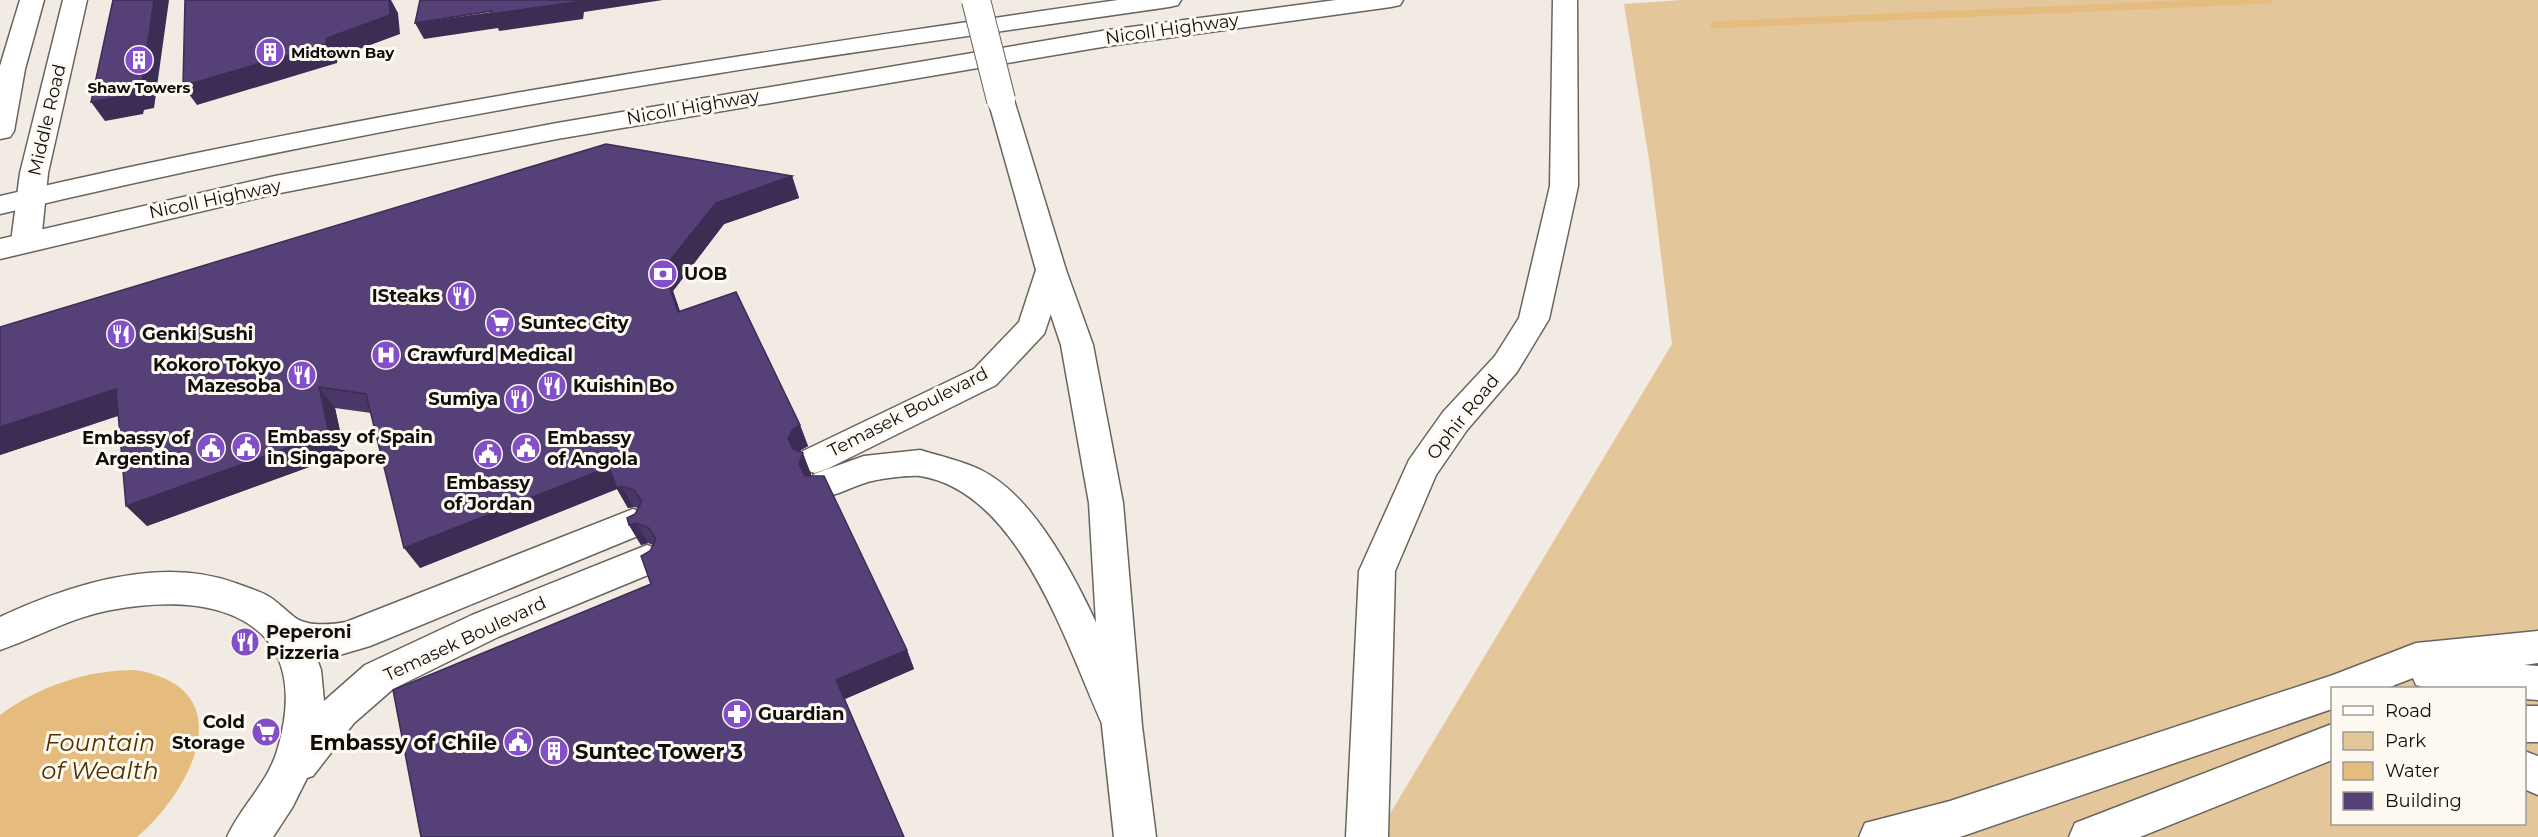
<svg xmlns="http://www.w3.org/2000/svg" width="2538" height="837" font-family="Montserrat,sans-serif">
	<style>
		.green { fill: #e3c69a; fill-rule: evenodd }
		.water { fill: #e5bc7e }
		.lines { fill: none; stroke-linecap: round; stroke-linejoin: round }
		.stream { stroke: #e5bc7e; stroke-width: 7 }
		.secondary-casing { stroke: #69645e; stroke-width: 3 }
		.highway-casing { stroke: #69645e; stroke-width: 3 }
		.secondary { fill: #fff; fill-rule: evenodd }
		.highway { fill: #fff; fill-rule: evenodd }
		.highway-bridge-casing { stroke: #69645e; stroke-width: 30; stroke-linecap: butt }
		.highway-bridge { stroke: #fff; stroke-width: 28 }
		.wall { fill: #4a3767 }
		.shaded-wall { fill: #3c2d54 }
		.building { fill: #564078; stroke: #3c2d54; stroke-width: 1.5 }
		.labels { text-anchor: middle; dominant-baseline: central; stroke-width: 6; stroke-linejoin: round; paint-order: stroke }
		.far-poi-label { font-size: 15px; font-weight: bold; fill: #100e0c; stroke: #fef9f1; text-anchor: start }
		.street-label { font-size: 18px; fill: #100e0c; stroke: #fef9f1 }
		.poi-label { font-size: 18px; font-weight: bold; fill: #100e0c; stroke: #fef9f1; text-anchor: start }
		.near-poi-label { font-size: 21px; font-weight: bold; fill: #100e0c; stroke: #fef9f1; text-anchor: end }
		.near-water-label { font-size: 24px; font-style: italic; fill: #4e3300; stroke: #fef9f1 }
	</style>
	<rect width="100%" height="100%" fill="#f1ebe3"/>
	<!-- green -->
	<path class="green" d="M1681,0h857v837h-1162l296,-493 -22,-178 -26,-162zM2332,688h192v136h-192z"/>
	<!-- water -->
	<path class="water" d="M135,670c109,18 57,120 2,167h-137v-122c39,-29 87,-45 135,-45z"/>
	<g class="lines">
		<!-- stream -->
		<path class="stream" d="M1714,25l554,-25"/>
		<!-- secondary casing -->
		<g class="secondary-casing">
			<path id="secondary" d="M20,0h24l-19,69 -11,62 -4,6 -10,2v-73z
				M63,0h24l-39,173 -7,69 -5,7 -10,3 -10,-3 -5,-7 9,-69z
				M1051,260l11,3 4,7 -22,64 -48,51 -169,84 -12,4 -12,-4 -5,-9 5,-9 171,-82 45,-47 17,-52 4,-7z
				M920,450c20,6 42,11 61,20 74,37 123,173 157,246l-6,12 -14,6 -14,-6c-37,-80 -83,-236 -184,-252 -11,-1 -44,3 -55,7 -18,5 -32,17 -51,11l-5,-10 5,-10 50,-18z
				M633,509l12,4 6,10 -6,10 -275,113 -34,10h-20l5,14 3,31 41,-36 107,-50 175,-70 13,5 5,10 -5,10 -162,67 -105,52 -39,34 -41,53 -6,2 -15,30 -19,29h-46c14,-31 40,-53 50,-86 39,-129 -58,-162 -166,-141 -39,7 -73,27 -111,40v-33c71,-33 162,-62 238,-33 10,4 21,7 30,12 9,5 17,14 25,20 12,11 37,9 53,6z"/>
		</g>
		<!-- highway casing -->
		<g class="highway-casing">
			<path id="highway" d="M1118,0h63l-3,5 -9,2c-150,22 -300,42 -449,66 -242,38 -482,84 -720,141v-18c369,-86 743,-142 1118,-196z
				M1336,0h67l-3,5 -9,2 -283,39 -551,93 -282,55 -275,65v-20l275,-63 282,-53 551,-93z
				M1553,0h24l1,186 -29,133 -32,53 -50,58 -31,45 -41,96 -7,266h-42l13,-266 50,-111 34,-48 52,-56 24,-38 31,-132z
				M1001,92l9,2 4,6 52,170 27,75 30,158 19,223 14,111h-42l-12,-111 -13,-223 -28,-158 -25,-75 -48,-170 4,-6z
				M2538,631v32l-14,2 14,1v34l-14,-1v-11h-97l-11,-3 -3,-7 -26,10h-55v21l-372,128h-101l6,-14 85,-22 383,-126 83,-32z
				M2524,706h14v36h-14z
				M2332,724v36l-192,77h-71l6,-14z
				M2524,751l14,5v39l-14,-6z"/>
		</g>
		<!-- secondary -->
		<use href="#secondary" class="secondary"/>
		<!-- highway -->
		<use href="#highway" class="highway"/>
		<!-- highway-bridge casing -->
		<g class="highway-bridge-casing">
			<path id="highway-bridge" d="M976,0l25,100"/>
		</g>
		<!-- highway-bridge -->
		<use href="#highway-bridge" class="highway-bridge"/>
	</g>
	<!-- wall -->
	<path class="wall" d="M792,176l7,22 -75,26 -51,67 7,21 120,113 8,21 -7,4 -1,2 11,22v2l96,174 7,19 -69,30 -194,-115 -1,-33 3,-6 -5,-2 -7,2 -12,-20 9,-17 -4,-1 -6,1 -11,-19 -197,79 -49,-155 -36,-5 10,46 -198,72 -29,-110 -118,39v-128z"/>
	<!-- shaded-wall -->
	<path class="shaded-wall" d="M154,0h15l-15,108 -10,2 -1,4 -38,7 -14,-19z
		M389,0h2l7,13 2,21 -62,23 -1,6 -140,42 -14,-19 144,-48z
		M576,0h87l-79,12 -1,7 -84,12 -1,-3 -74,11 -9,-16z
		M792,176l7,22 -75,26 -51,67 15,43 -10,-22 -15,-43 53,-66z
		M319,387l16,21 10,46 -198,72 -21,-20z
		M116,389l19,21 -135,45v-28z
		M800,425l8,21 -7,4 -5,9 -8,-21 5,-9z
		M803,453l8,21 -4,11 -8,-21z
		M609,467l25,40 -6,1 -11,-19 -197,79 -16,-20z
		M636,523l12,20 -7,2 -12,-20z
		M907,650l7,19 -69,30 59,138 -68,-157z"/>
	<!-- building -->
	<path class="building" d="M113,0h41l-13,89 -11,2 -1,4 -38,7z
		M185,0h204l1,15 -63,23 -1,6 -143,42z
		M420,0h156v2l-85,12 1,-3 -77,12z
		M606,144l186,32 -76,27 -53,66 15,43 58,-20 64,133 -7,4 -5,9 5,11 10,4 -4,11 6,12h19l83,174 -71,30 68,157h-483l-28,-147 258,-106 -10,-28 9,-5 6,-12 -7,-11 -13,-5 -7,2 -2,-7 8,-4 7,-13 -8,-11 -12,-4 -5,2 -8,-21 -205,81 -38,-154 -47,-7 10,46 -203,73 -10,-117 -116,38v-100z"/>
	<!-- icons -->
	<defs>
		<g id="building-disc" transform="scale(1.5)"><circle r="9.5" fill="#824fc8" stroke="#fef9f1"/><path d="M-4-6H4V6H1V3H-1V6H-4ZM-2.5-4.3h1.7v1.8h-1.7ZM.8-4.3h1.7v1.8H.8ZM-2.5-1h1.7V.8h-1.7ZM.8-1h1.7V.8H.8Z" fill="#fff"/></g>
		<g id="bank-disc" transform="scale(1.5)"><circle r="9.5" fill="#824fc8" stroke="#fef9f1"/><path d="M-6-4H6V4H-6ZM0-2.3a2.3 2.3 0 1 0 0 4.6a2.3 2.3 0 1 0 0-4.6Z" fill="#fff"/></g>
		<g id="restaurant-disc" transform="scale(1.5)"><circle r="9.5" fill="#824fc8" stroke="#fef9f1"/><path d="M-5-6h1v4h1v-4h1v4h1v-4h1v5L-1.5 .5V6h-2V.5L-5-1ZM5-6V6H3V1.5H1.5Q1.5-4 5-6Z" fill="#fff"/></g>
		<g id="supermarket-disc" transform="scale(1.5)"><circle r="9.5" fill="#824fc8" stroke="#fef9f1"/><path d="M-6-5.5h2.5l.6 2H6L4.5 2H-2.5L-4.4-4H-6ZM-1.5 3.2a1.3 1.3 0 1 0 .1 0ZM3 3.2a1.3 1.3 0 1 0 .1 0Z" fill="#fff"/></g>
		<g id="hospital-disc" transform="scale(1.5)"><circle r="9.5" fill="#824fc8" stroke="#fef9f1"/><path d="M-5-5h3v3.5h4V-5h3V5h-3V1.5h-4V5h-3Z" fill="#fff"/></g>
		<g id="civic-disc" transform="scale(1.5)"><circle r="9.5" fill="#824fc8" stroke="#fef9f1"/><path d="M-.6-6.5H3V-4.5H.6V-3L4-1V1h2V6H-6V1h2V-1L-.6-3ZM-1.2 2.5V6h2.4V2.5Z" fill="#fff"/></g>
		<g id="pharmacy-disc" transform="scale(1.5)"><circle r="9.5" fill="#824fc8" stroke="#fef9f1"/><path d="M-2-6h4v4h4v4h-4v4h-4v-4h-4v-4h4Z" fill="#fff"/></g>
	</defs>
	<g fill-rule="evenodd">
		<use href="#building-disc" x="270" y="52"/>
		<use href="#building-disc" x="139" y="60"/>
		<use href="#bank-disc" x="663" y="274"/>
		<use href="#restaurant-disc" x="461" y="296"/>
		<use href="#supermarket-disc" x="500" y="323"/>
		<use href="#restaurant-disc" x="121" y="334"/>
		<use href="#hospital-disc" x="386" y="355"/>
		<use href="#restaurant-disc" x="302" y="375"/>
		<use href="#restaurant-disc" x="552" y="386"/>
		<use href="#restaurant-disc" x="519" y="399"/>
		<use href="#civic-disc" x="246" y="447"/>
		<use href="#civic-disc" x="211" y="448"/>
		<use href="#civic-disc" x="526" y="448"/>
		<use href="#civic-disc" x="488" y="454"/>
		<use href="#restaurant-disc" x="245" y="642"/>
		<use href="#pharmacy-disc" x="737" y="714"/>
		<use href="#supermarket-disc" x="266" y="732"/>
		<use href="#civic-disc" x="518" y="742"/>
		<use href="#building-disc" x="554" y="751"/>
	</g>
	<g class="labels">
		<!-- far-poi labels -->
		<g class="far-poi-label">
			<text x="291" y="52">Midtown Bay</text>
			<text x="139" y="87" text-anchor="middle">Shaw Towers</text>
		</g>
		<!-- street labels -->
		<g class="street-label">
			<text transform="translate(1172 29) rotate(-8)">Nicoll Highway</text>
			<text transform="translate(693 107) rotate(-10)">Nicoll Highway</text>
			<text transform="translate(47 120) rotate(-77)">Middle Road</text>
			<text transform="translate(215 199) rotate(-12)">Nicoll Highway</text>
			<text transform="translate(908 412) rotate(-27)">Temasek Boulevard</text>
			<text transform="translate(1463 417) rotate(-51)">Ophir Road</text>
			<text transform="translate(465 639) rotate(-25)">Temasek Boulevard</text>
		</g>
		<!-- poi labels -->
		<g class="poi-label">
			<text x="684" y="274">UOB</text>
			<text x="440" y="296" text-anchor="end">ISteaks</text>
			<text x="521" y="323">Suntec City</text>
			<text x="142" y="334">Genki Sushi</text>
			<text x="407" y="355">Crawfurd Medical</text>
			<text x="281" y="365" text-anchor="end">Kokoro Tokyo<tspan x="281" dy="21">Mazesoba</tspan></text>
			<text x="573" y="386">Kuishin Bo</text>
			<text x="498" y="399" text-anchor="end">Sumiya</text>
			<text x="267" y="437">Embassy of Spain<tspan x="267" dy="21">in Singapore</tspan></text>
			<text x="190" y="438" text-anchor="end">Embassy of<tspan x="190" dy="21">Argentina</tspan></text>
			<text x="547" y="438">Embassy<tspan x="547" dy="21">of Angola</tspan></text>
			<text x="488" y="483" text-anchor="middle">Embassy<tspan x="488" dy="21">of Jordan</tspan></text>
			<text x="266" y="632">Peperoni<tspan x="266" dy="21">Pizzeria</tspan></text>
			<text x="758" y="714">Guardian</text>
			<text x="245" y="722" text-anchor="end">Cold<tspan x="245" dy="21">Storage</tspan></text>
		</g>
		<!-- near-poi labels -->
		<g class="near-poi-label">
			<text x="497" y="742">Embassy of Chile</text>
			<text x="575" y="751" text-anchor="start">Suntec Tower 3</text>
		</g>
		<!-- near-water labels -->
		<g class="near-water-label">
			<text x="100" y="742">Fountain<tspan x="100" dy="28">of Wealth</tspan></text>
		</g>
	</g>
	<!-- legend -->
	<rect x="2331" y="687" width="195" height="138" fill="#fef9f1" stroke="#9f9b95" stroke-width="1.5"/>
	<rect x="2343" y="706" width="30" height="9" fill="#ffffff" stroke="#9f9b95" stroke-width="1.5"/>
	<text x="2385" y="717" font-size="18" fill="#100e0c">Road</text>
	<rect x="2343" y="732" width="30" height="18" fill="#e3c69a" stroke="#9f9b95" stroke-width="1.5"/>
	<text x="2385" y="747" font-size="18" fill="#100e0c">Park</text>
	<rect x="2343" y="762" width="30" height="18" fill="#e5bc7e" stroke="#9f9b95" stroke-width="1.5"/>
	<text x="2385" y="777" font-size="18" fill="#100e0c">Water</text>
	<rect x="2343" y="792" width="30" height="18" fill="#564078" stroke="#9f9b95" stroke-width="1.5"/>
	<text x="2385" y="807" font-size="18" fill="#100e0c">Building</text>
</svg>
